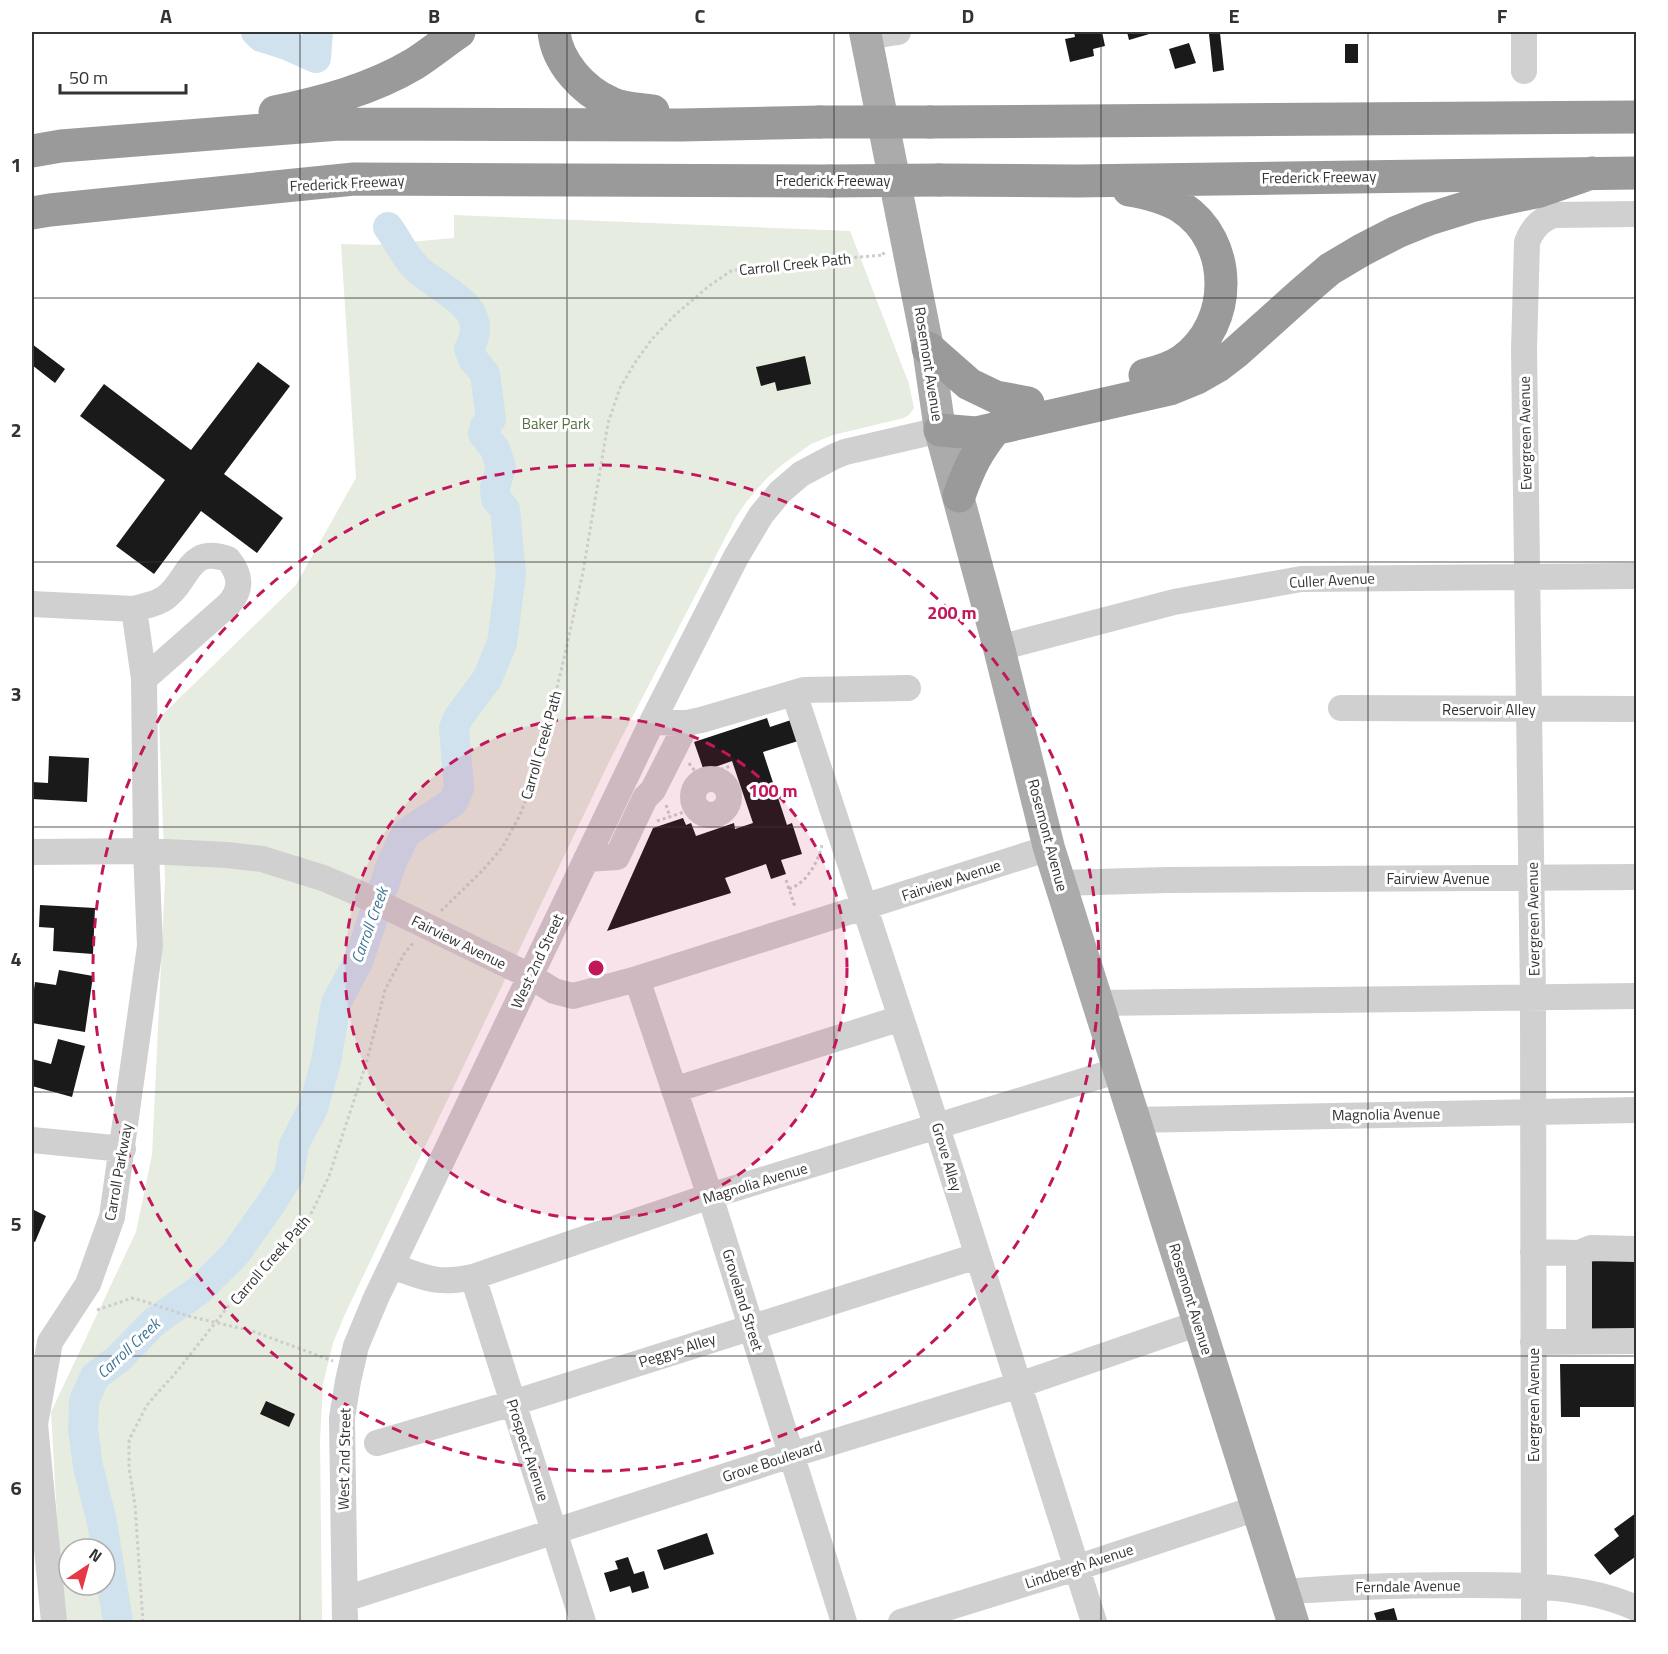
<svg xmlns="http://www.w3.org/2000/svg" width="1668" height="1654" font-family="'Titillium Web',sans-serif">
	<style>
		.green { fill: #e6ecdf; fill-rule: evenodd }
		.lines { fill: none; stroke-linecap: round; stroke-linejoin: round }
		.river { stroke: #cfe2ee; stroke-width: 30 }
		.building { fill: #1a1a1a }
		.path { stroke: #cdcdcd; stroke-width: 3; stroke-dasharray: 3 3; stroke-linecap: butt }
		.minor { stroke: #d0d0d0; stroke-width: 26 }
		.major { stroke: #ababab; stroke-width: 32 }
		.highway { stroke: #9a9a9a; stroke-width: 33 }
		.highway-bridge { stroke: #9a9a9a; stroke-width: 33 }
		.grid { fill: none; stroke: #333; stroke-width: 1.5; stroke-opacity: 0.55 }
		.ring { fill: none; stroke: #c2185b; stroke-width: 3; stroke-dasharray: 10 8 }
		.labels { text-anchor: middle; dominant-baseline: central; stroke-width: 6; stroke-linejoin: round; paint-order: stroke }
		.street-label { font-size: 15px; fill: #333; stroke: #fff }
		.park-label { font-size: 15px; fill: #56703f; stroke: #fff }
		.water-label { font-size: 16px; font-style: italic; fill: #3f7597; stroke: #fff }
		.centre { fill: #c2185b; stroke: #fff; stroke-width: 3 }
		.ring-label { font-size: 18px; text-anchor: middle; font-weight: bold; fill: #c2185b; stroke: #fff; stroke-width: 6; stroke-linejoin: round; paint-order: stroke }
		.neatline { fill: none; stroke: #333; stroke-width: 2 }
		.grid-label { font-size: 20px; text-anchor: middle; font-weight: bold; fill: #333 }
	</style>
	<rect width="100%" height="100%" fill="#fff"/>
	<!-- green -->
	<path class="green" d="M454,215l396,16 59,153 5,24 -5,7 -5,3 -71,17 -22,9 -28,20 -17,15 -19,22 -11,16 -126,243 -265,554 -12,29 -10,41 -3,56 2,182h-259l-12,-210 85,-180 16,-77 13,-275 -6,-162 137,-133 60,-107 -15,-234 35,1 78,-7zM69,1549h36v36h-36z"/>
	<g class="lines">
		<!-- river -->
		<path class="river" d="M256,32l5,5 26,8 29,13 2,-26
			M118,1622l-16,-100 -14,-56 -5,-37 1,-28 11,-25 23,-17 36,-37 44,-31 38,-38 36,-51 17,-27 5,-30 19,-37 13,-46 10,-59 22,-41 34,-100 14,-29 47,-31 6,-14 -5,-60 4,-10 29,-39 15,-36 9,-68 -6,-66 -9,-10 -1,-12 6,-20 -6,-18 -12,-15 2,-8 6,-7 -6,-45 -12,-15 -4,-10c22,-41 -22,-55 -48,-77 -15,-12 -22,-30 -33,-45"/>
	</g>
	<!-- building -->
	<path class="building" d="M1074,32h28l3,14 -12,3 1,7 -24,6 -5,-23 10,-2z
		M1127,32h29l-27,8z
		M1220,33l4,37 -11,2 -4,-38z
		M1189,43l7,20 -21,6 -6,-20z
		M1345,44h13v19h-13z
		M32,344l33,25 -10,14 -23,-18z
		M805,356l6,28 -34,7 -2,-9 -14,4 -5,-19z
		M258,362l32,24 -66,88 59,44 -26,35 -56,-42 -47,63 -38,-28 49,-66 -85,-64 24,-32 87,66z
		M767,718l3,9 21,-7 7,21 -35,11 24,73 5,-2 10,31 -21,6 5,14 -15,5 -5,-15 -41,14 6,15 -124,38 46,-103 30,-10 3,7 5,-2 5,13 38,-13 1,6 18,-6 -21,-62 -28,10 -10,-29z
		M49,756l40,2 -2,44 -55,-3v-17l16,1z
		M40,905l55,3 -2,46 -40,-3 1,-23 -15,-1z
		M59,970l34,6 -8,56 -53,-9v-19l3,-22 21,3z
		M58,1039l27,7 -13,51 -40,-11v-27l19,5z
		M32,1209l14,7 -11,26 -3,-1z
		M1590,1259h46v71h-46z
		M1560,1364h76v43h-56v10h-19z
		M266,1401l29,13 -6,13 -29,-13z
		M1636,1513v46l-1,-2 -25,18 -16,-20 25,-19 -5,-7z
		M707,1533l7,21 -50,16 -7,-20z
		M628,1557l6,17 10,-3 5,17 -17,5 -2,-7 -20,6 -6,-19 14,-4 -3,-8z
		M1394,1608l4,14h-21l-3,-9z"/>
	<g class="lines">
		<!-- path -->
		<path class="path" d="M689,763c9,18 27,7 42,3
			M666,805l4,12
			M657,821l27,-9
			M786,880l9,27
			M789,889c18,-6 29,-27 33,-44
			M441,911l41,-40 20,-23 18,-33 18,-48 28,-117 17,-78 25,-149 12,-35 16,-27 16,-22 24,-25 33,-28 22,-15 31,-6 122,-10 -1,-3
			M97,1310l35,-12 11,3 45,15 64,15 81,30
			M143,1622l-8,-117 -6,-37v-28l18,-35 31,-35 60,-76 45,-45 29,-37 17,-36 37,-112 19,-74 19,-36 9,-11"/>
		<!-- minor -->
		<path class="minor" d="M1524,32v39
			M866,37l32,-5
			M32,604l102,5 10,70 2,172 4,95 -38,271 -24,67 -38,58 -15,82 19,198
			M134,609c10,-3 23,-5 31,-11 25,-18 22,-53 63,-39 13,16 14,30 1,45l-85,75
			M999,648l175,-46 127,-23 335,-3
			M794,693l143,434 157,495
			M1341,708l295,1
			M652,722l35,1 14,-3 103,-30 104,-2
			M693 797a18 18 0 1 1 36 0a18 18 0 1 1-36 0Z
			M32,852l114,-1 81,4 35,4 61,19 33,14 174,84 24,15 19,5 64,-17 412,-131
			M586,859l31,-2 28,-59 8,-8 34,-67
			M1060,883l107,-3 469,-3
			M637,979l73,217 134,426
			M1098,1003l538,-7
			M674,1090l227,-72
			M1135,1120l501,-10
			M32,1140l91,9
			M1533,1252l46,1v88
			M1579,1253l12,-5 45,1
			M392,1266c34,12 45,19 81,11l237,-81 409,-126
			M473,1277l110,345
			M1533,1342l103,-1
			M377,1443l136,-40 464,-147
			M1283,1592c59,-5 118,-7 178,-7 58,0 122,-1 175,23
			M345,1599l446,-144 228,-70 180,-62
			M345,1622l-3,-204 6,-37 8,-35 20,-48 276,-576 84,-165 25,-42 19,-23 21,-18 32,-17 12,-5 95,-22
			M901,1622l175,-54 181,-60
			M1534,1622l-1,-625 -9,-647 3,-108c6,-14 12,-21 26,-27l83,-1"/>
		<!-- major -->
		<path class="major" d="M865,32l63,316 12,82 59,218 50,200 244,774"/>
		<!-- highway -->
		<path class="highway" d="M554,32c3,30 29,59 57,71 12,6 29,6 42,8
			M275,112c48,-10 97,-23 139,-48 16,-10 30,-22 45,-32
			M930,122l706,-5
			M32,151l29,-5 278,-22 342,1 139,-3
			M939,180l138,1 559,-8
			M1129,190c18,3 36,7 52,17 53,34 53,117 2,153 -11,8 -25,12 -38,15
			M32,213l18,-3 304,-31 476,2
			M928,348l41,36 27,13 32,6
			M940,430l36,3 194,-44 27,-11 21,-12 17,-13 68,-61 27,-23 32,-19 35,-18 32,-13 45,-14 66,-14 52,-18
			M959,496c10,-28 18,-45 37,-68"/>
		<!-- highway-bridge -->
		<path class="highway-bridge" d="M820,122h110
			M830,181l109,-1"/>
	</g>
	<!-- grid -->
	<path class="grid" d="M300,32v1590M567,32v1590M834,32v1590M1101,32v1590M1368,32v1590M32,298h1604M32,562h1604M32,827h1604M32,1092h1604M32,1356h1604"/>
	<!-- distance rings -->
	<circle cx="596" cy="968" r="251" fill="#c2185b" fill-opacity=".12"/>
	<g class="ring">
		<circle cx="596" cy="968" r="251"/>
		<circle cx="596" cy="968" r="503"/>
	</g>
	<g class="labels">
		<!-- street labels -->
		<g class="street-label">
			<text transform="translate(1319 177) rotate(-1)">Frederick Freeway</text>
			<text x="833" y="180">Frederick Freeway</text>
			<text transform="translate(347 183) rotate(-3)">Frederick Freeway</text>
			<text transform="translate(795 264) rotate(-6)">Carroll Creek Path</text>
			<text transform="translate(929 364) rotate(81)">Rosemont Avenue</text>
			<text transform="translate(1525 433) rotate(-91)">Evergreen Avenue</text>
			<text transform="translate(1332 580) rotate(-3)">Culler Avenue</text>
			<text x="1489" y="709">Reservoir Alley</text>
			<text transform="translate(541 745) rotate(-74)">Carroll Creek Path</text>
			<text transform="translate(1048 835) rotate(75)">Rosemont Avenue</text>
			<text x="1438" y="878">Fairview Avenue</text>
			<text transform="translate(951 880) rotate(-18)">Fairview Avenue</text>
			<text transform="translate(1533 919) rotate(-91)">Evergreen Avenue</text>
			<text transform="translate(459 942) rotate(26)">Fairview Avenue</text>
			<text transform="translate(537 961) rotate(-65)">West 2nd Street</text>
			<text transform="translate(1386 1114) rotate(-1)">Magnolia Avenue</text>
			<text transform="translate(947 1157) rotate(73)">Grove Alley</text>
			<text transform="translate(118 1172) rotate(-80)">Carroll Parkway</text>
			<text transform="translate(755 1183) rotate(-17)">Magnolia Avenue</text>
			<text transform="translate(270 1260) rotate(-49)">Carroll Creek Path</text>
			<text transform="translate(1191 1299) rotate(73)">Rosemont Avenue</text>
			<text transform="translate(743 1300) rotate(73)">Groveland Street</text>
			<text transform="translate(677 1350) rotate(-18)">Peggys Alley</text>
			<text transform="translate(1533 1405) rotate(-90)">Evergreen Avenue</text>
			<text transform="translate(528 1450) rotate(72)">Prospect Avenue</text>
			<text transform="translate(344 1459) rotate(-89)">West 2nd Street</text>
			<text transform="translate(772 1461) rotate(-18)">Grove Boulevard</text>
			<text transform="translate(1079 1566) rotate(-18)">Lindbergh Avenue</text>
			<text transform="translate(1408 1586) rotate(-1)">Ferndale Avenue</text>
		</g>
		<!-- park labels -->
		<g class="park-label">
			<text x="556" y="423">Baker Park</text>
		</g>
		<!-- water labels -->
		<g class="water-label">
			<text transform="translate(369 925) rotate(-70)">Carroll Creek</text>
			<text transform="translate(128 1348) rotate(-43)">Carroll Creek</text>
		</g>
	</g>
	<circle cx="596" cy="968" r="9" class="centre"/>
	<g class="ring-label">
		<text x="952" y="619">200 m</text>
		<text x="773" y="797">100 m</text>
	</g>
	<!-- border -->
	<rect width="1668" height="1654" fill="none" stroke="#ffffff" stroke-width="66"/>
	<!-- north arrow -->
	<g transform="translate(87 1567) rotate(36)"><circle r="28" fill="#ffffff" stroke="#adadad" stroke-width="1.5"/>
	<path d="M0-4.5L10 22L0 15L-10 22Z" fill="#e63946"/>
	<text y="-9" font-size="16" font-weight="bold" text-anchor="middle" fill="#333333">N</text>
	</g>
	<!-- scale -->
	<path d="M60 84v9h126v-9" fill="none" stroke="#333333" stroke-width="3"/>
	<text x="69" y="84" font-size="18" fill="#333333" stroke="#ffffff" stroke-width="4.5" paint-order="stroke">50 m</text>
	<rect x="33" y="33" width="1602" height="1588" class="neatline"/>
	<g class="grid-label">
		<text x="166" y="23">A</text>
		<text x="434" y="23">B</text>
		<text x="700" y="23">C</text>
		<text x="968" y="23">D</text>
		<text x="1234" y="23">E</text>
		<text x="1502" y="23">F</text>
		<text x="16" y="172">1</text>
		<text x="16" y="437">2</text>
		<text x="16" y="701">3</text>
		<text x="16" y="966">4</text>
		<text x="16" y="1231">5</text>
		<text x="16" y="1495">6</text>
	</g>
</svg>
